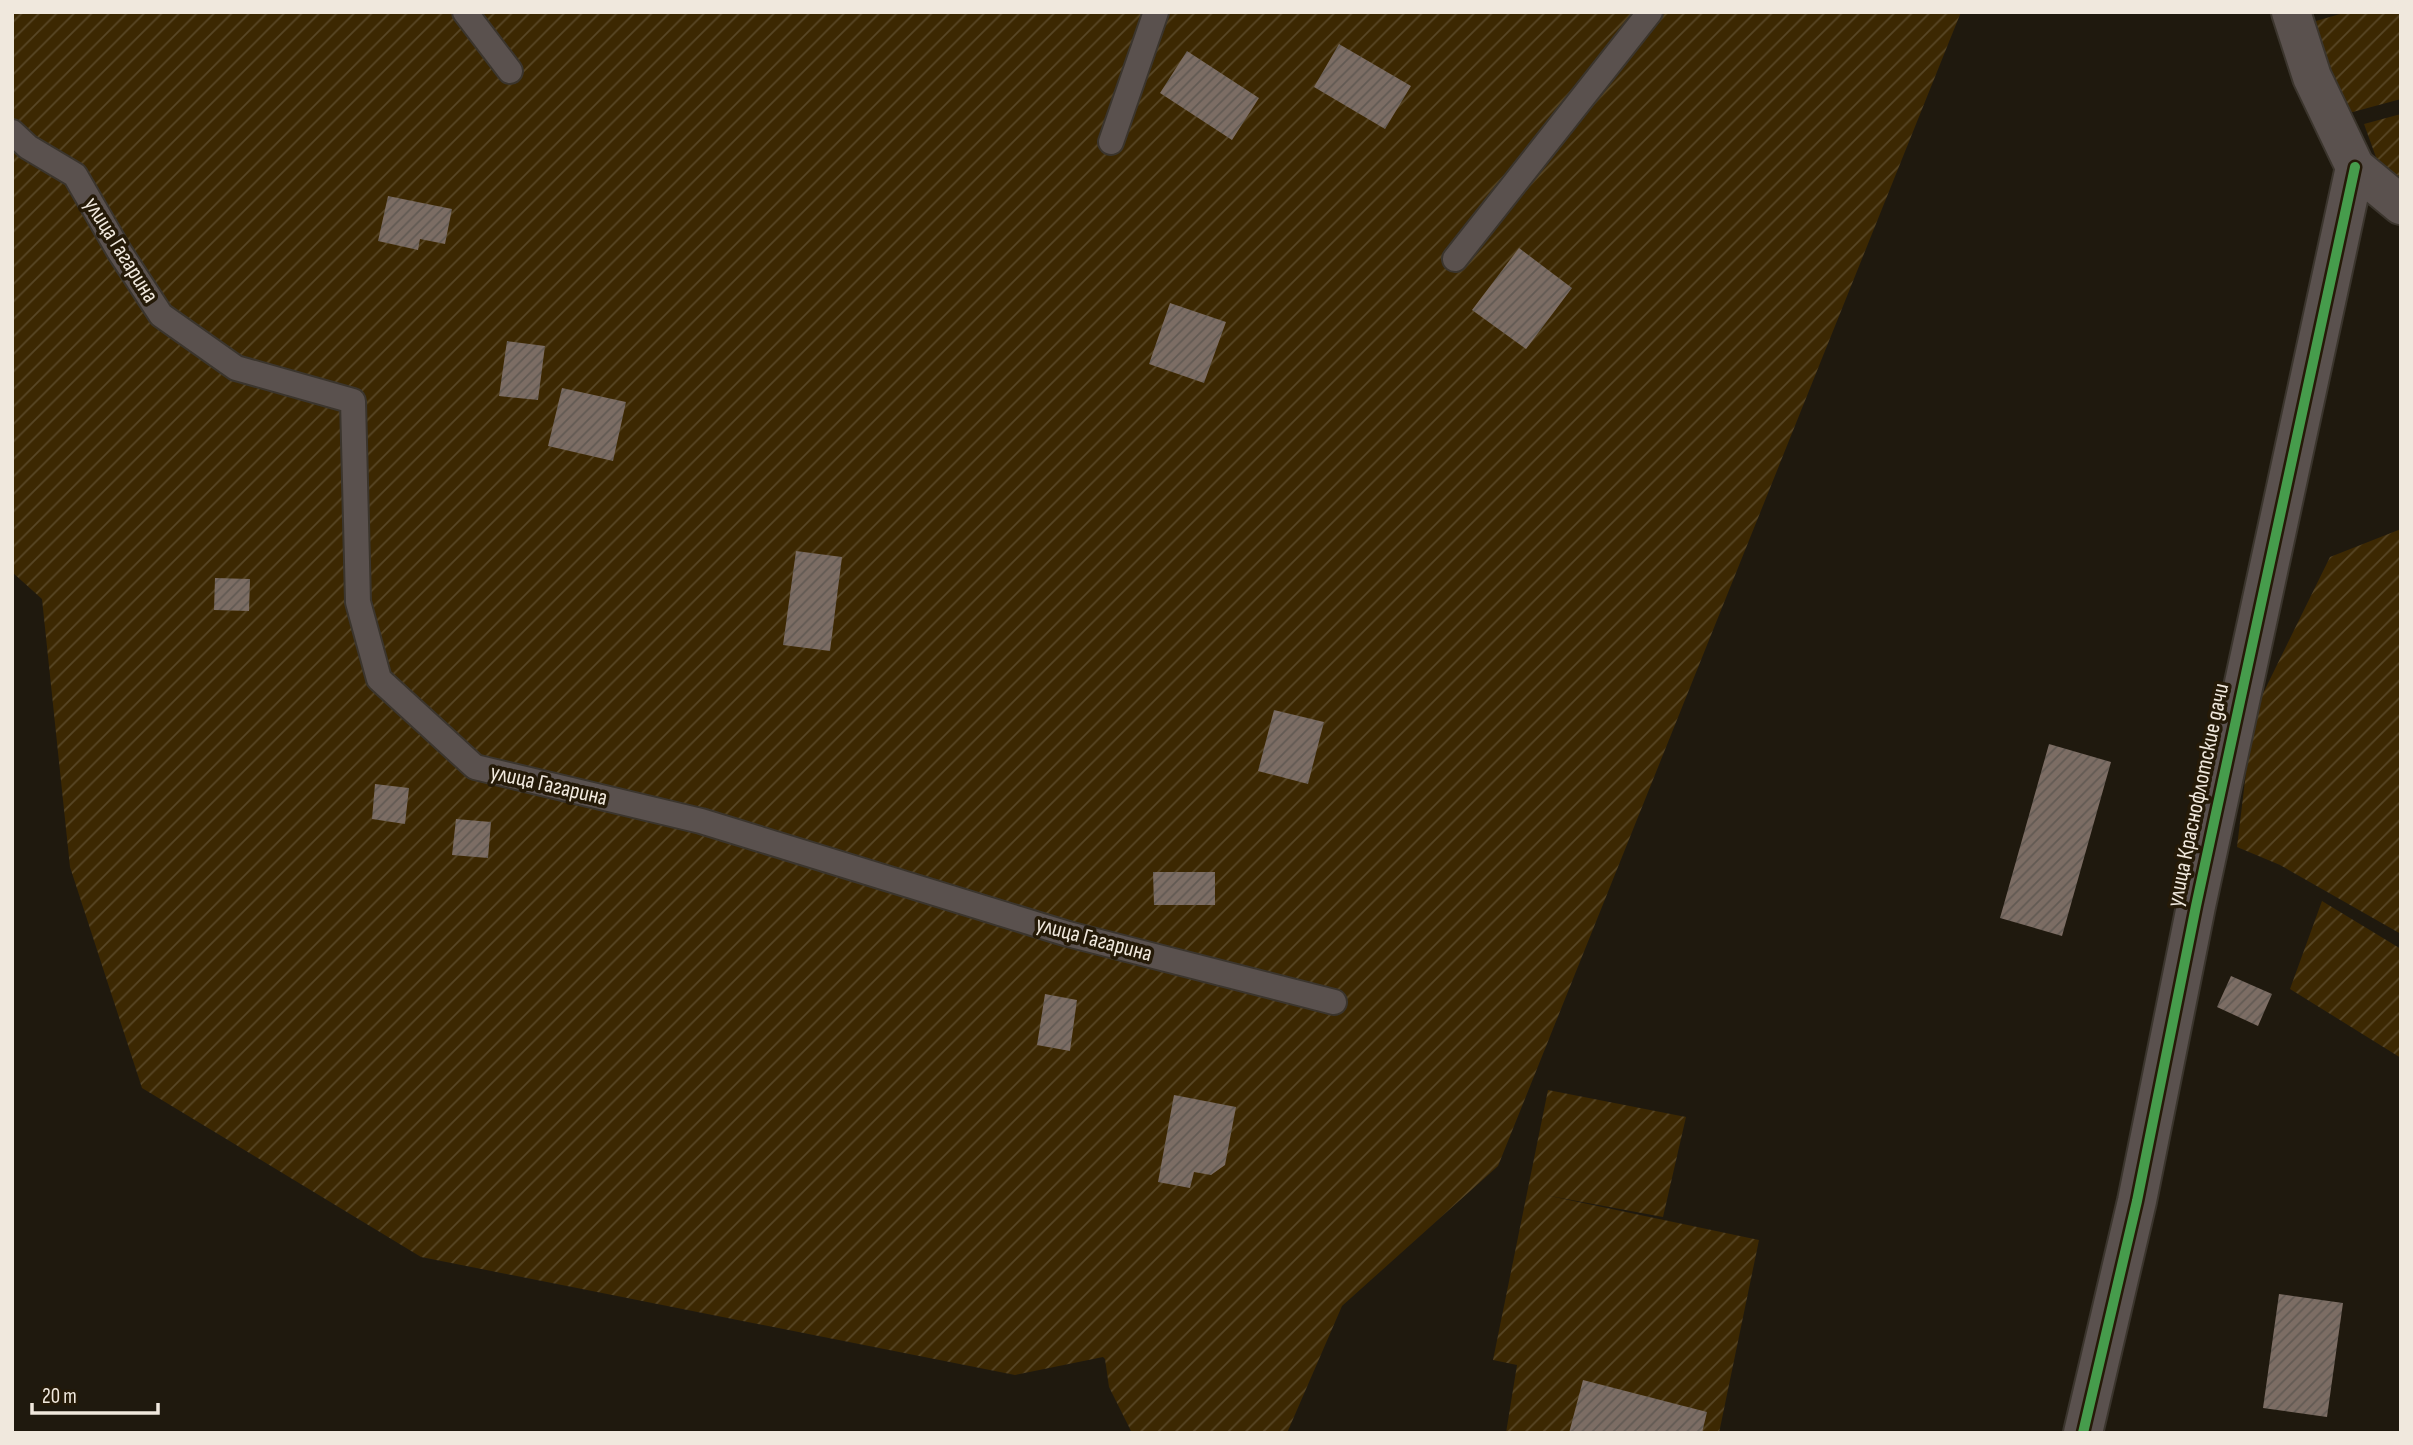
<svg xmlns="http://www.w3.org/2000/svg" width="2413" height="1445" font-family="'Sofia Sans Condensed',sans-serif">
	<style>
		.garden { fill: url(#garden-furrows) }
		.building { fill: url(#building-hatch) }
		.lines { fill: none; stroke-linecap: round; stroke-linejoin: round }
		.lane-casing { stroke: #3b352d; stroke-width: 28 }
		.street-casing { stroke: #3b352d; stroke-width: 42 }
		.lane { stroke: #5a514e; stroke-width: 24 }
		.street { stroke: #5a514e; stroke-width: 38 }
		.cycleway-casing { stroke: #251a08; stroke-width: 15 }
		.cycleway { stroke: #469c4c; stroke-width: 10 }
		.labels { text-anchor: middle; dominant-baseline: central; stroke-width: 7; stroke-linejoin: round; paint-order: stroke }
		.street-label { font-size: 23px; fill: #f0e8dd; stroke: #251a08 }
	</style>
	<defs>
		<pattern id="garden-furrows" width="10" height="10" patternUnits="userSpaceOnUse" patternTransform="scale(1.75)"><rect width="10" height="10" fill="#3c2802"/><path d="M-1 1l2-2M0 10L10 0M9 11l2-2" fill="none" stroke="#584726"/></pattern>
		<pattern id="building-hatch" width="6" height="6" patternUnits="userSpaceOnUse" patternTransform="scale(1.75)"><rect width="6" height="6" fill="#7c6d64"/><path d="M-1 1l2-2M0 6l6-6M5 7l2-2" fill="none" stroke="#625a53"/></pattern>
	</defs>
	<rect width="100%" height="100%" fill="#1f190e"/>
	<!-- garden -->
	<path class="garden" d="M12,12h1949l-463,1154 -156,140 -55,127h-155l-23,-46 -4,-28 -2,-2 -88,18 -594,-118 -279,-169 -72,-221 -28,-268 -30,-27z
		M2347,12h54v87l-63,17 -29,-93z
		M2401,114v79l-11,3 -26,-72z
		M2401,529v405l-121,-69 -43,-18 10,-83v-38l83,-169z
		M2322,901l79,48v109l-111,-69z
		M1548,1090l138,27 -23,100 -118,-22 214,45 -40,193h-213l11,-68 -24,-5z"/>
	<!-- building -->
	<path class="building" d="M1339,44l72,42 -26,43 -71,-42z
		M1187,51l72,47 -27,42 -72,-47z
		M388,196l64,13 -7,35 -25,-5 -2,11 -40,-9z
		M1519,248l53,40 -46,61 -54,-39z
		M1170,303l56,19 -22,61 -55,-19z
		M507,341l38,5 -7,54 -39,-4z
		M562,388l64,14 -13,59 -65,-15z
		M796,551l46,6 -12,94 -47,-6z
		M215,578l35,1 -1,32 -35,-1z
		M1274,710l50,12 -16,62 -50,-13z
		M2049,744l62,18 -49,174 -62,-18z
		M375,784l34,4 -4,36 -33,-5z
		M456,819l35,3 -3,36 -36,-3z
		M1153,872h62v33h-61z
		M2231,976l41,18 -14,32 -41,-19z
		M1045,994l32,6 -7,51 -33,-6z
		M1174,1095l62,12 -11,58 -14,10 -17,-3 -4,16 -32,-6z
		M2279,1294l64,9 -16,114 -64,-9z
		M1583,1380l124,32 -5,21h-133z"/>
	<g class="lines">
		<!-- lane casing -->
		<g class="lane-casing">
			<path id="lane" d="M465,12l45,59
				M12,132l16,15 47,28 44,76 42,64 75,53 117,33 5,201 21,77 96,88 226,54 367,113 266,68
				M1111,142l45,-130
				M1455,259l195,-247"/>
		</g>
		<!-- street casing -->
		<g class="street-casing">
			<path id="street" d="M2291,12l21,65 43,90 46,38
				M2083,1433l54,-232 59,-295 159,-739"/>
		</g>
		<!-- lane -->
		<use href="#lane" class="lane"/>
		<!-- street -->
		<use href="#street" class="street"/>
		<!-- cycleway casing -->
		<g class="cycleway-casing">
			<path id="cycleway" d="M2083,1433l54,-232 59,-295 159,-739"/>
		</g>
		<!-- cycleway -->
		<use href="#cycleway" class="cycleway"/>
	</g>
	<g class="labels">
		<!-- street labels -->
		<g class="street-label">
			<text transform="translate(121 250) rotate(58)">улица Гагарина</text>
			<text transform="translate(549 785) rotate(13)">улица Гагарина</text>
			<text transform="translate(2198 795) rotate(-78)">улица Краснофлотские дачи</text>
			<text transform="translate(1094 939) rotate(15)">улица Гагарина</text>
		</g>
	</g>
	<!-- border -->
	<rect width="2413" height="1445" fill="none" stroke="#f0e8dd" stroke-width="28"/>
	<!-- scale -->
	<path d="M32 1403v10h126v-10" fill="none" stroke="#f0e8dd" stroke-width="3.5"/>
	<text x="42" y="1403" font-size="21" fill="#f0e8dd" stroke="#251a08" stroke-width="5" paint-order="stroke">20 m</text>
</svg>
